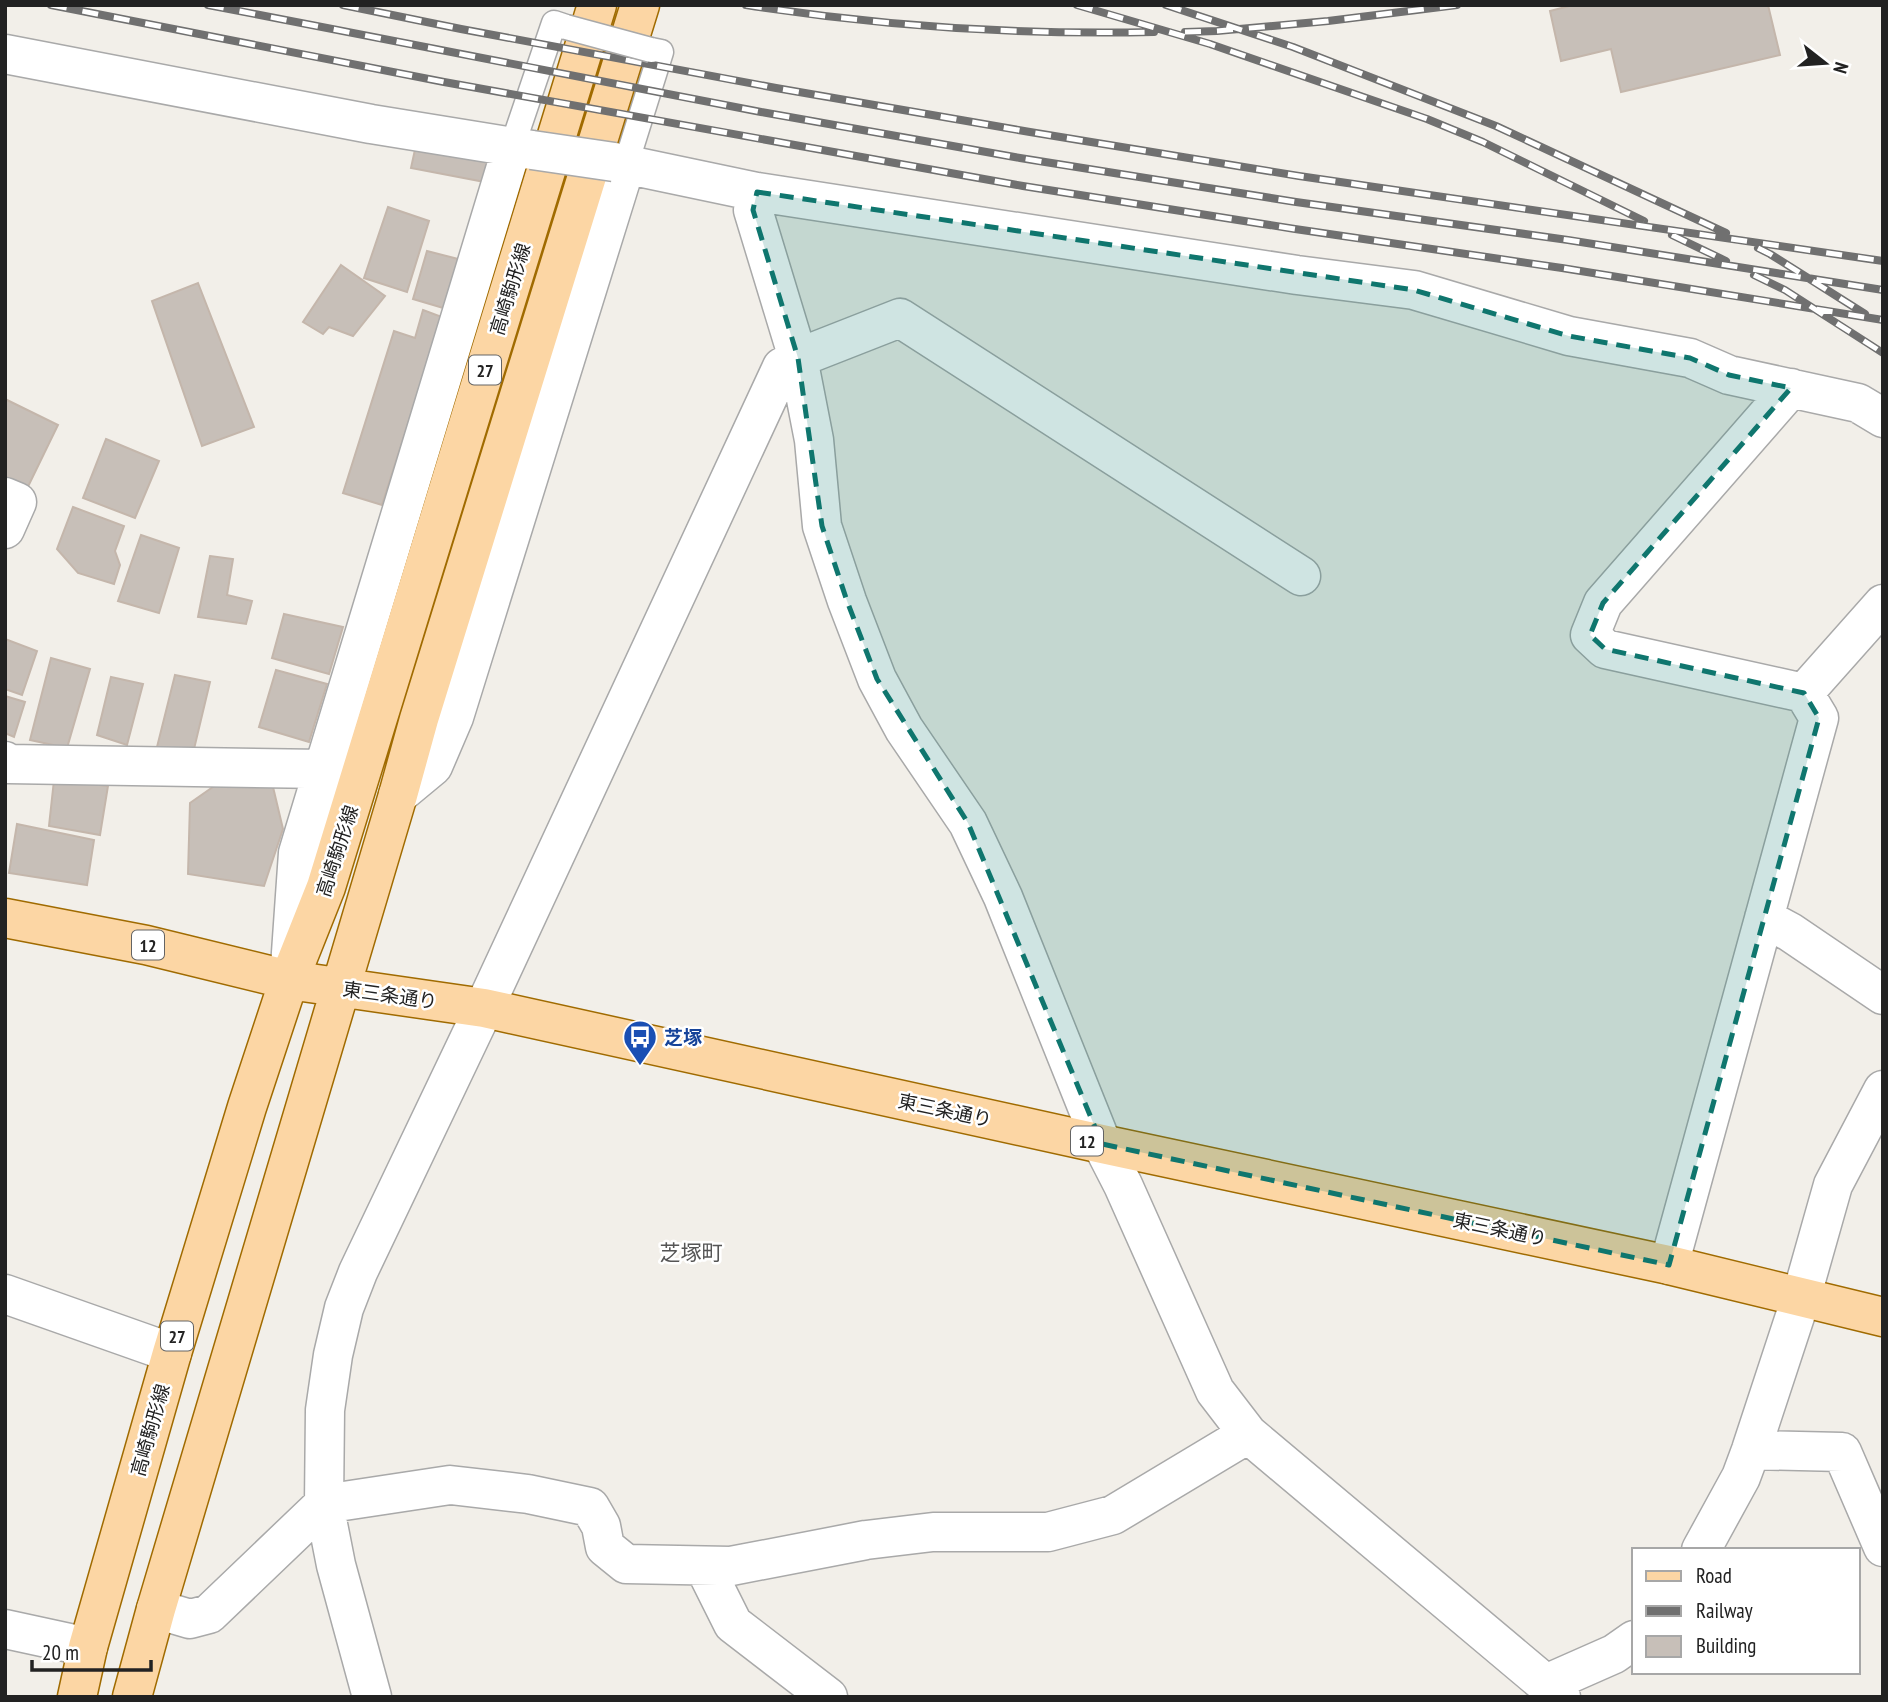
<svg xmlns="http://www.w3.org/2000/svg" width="1888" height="1702" font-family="'PT Sans Narrow','Noto Sans JP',sans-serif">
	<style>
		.building { fill: #c7bfb8; stroke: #c4b6ab; stroke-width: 2 }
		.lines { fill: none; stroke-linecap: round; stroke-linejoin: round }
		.lane-casing { stroke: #a9a9a9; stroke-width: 27 }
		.street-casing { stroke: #a9a9a9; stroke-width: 41 }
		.primary-casing { stroke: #a06b00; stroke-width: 41 }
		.lane { stroke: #fff; stroke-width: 24 }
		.street { stroke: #fff; stroke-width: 38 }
		.primary { stroke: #fcd6a4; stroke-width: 38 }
		.rail-casing { stroke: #707070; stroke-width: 8 }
		.rail { stroke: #fff; stroke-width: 5; stroke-dasharray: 16; stroke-linecap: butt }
		.lane-bridge-casing { stroke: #a9a9a9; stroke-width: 27; stroke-linecap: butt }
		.street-bridge-casing { stroke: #a9a9a9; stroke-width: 41; stroke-linecap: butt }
		.lane-bridge { stroke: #fff; stroke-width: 24 }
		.street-bridge { stroke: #fff; stroke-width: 38 }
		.marked { fill: #0f766e; fill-opacity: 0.2; stroke: #0f766e; stroke-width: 5; stroke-dasharray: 14 9; stroke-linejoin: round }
		.labels { text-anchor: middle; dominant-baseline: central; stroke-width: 5; stroke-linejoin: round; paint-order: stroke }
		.shield { fill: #fff; stroke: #646464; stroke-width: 2 }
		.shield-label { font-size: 18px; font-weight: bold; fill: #222 }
		.street-label { font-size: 19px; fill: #222; stroke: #fff }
		.transit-label { font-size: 19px; font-weight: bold; fill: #164399; stroke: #fff; text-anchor: start }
		.neighbourhood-label { font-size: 21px; fill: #555; stroke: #fff }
	</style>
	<rect width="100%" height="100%" fill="#f2efe9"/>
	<!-- building -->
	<path class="building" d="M1573,5h195l12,50 -159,37 -10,-43 -50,12 -11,-50z
		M416,145l80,14 -6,24 -79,-15z
		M388,207l41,14 -22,71 -43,-14z
		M427,251l39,10 -16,49 -37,-11z
		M341,265l44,31 -32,40 -24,-9 -6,7 -20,-12z
		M198,283l56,144 -52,19 -50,-145z
		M423,310l19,7 -60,188 -39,-12 51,-162 21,7z
		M5,399l53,26 -35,72 -18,-9z
		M106,439l53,22 -24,57 -52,-20z
		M73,507l51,19 -9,25 5,14 -6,19 -36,-11 -21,-24z
		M141,535l38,13 -20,65 -41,-12z
		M210,556l23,3 -6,36 25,6 -6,23 -48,-7z
		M284,614l59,13 -14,47 -57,-16z
		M5,639l32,12 -15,44 -17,-6z
		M51,658l39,11 -23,79 -37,-8z
		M276,670l51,14 -18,58 -50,-15z
		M175,675l35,7 -16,67 -37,-2z
		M111,677l32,7 -16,61 -30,-10z
		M5,696l20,6 -11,35 -9,-4z
		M54,780l54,6 -8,49 -51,-9z
		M220,782l53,5 10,42 -19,57 -76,-12 2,-71z
		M17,824l77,16 -7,45 -78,-12z"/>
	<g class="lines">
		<!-- lane casing -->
		<g class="lane-casing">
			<path id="lane" d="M512,147l42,-124 12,4
				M626,164l35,-112 -10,-2"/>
		</g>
		<!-- street casing -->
		<g class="street-casing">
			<path id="street" d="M5,54l366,70 161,26
				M614,162l143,30 540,83 117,15 155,46 121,22 39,17 129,28 25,15
				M757,192l-4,18 45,148 16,82 8,86 25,75 30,78 27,50 64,94 35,74 99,247 21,41 92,206 33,43 313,263
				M5,497l12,5 -12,27
				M1804,693l79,-89
				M5,761l3,3 316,5 24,3
				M398,795l35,-29 21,-49 172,-553
				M1764,918l26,14 93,63
				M290,967l8,-114 214,-706
				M1669,1265l150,-547 -15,-25 -199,-44 -15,-14 13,-32 188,-215
				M5,1294l167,59
				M1751,1450l91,2 41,95
				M1701,1550l40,-73 10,-27 50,-152 32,-113 50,-95
				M704,1566l29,58 95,73
				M156,1609l34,10 19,-5 115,-110 126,-19 78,9 62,13 11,19 4,21 21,17 105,2 135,-26 67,-8h115l65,-17 135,-81
				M5,1629l83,18
				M1546,1684l68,-30 20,-14
				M372,1697l-36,-132 -12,-61 1,-94 8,-55 11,-47 14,-36 126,-264 298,-641 16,-9 102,-40 401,258"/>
		</g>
		<!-- primary casing -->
		<g class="primary-casing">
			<path id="primary" d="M5,918l141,27 143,35 195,28 618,136 567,121 214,52
				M77,1697l11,-50 84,-294 75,-246 42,-127 37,-93 271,-882
				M132,1697l24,-88 242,-814 21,-76 221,-714"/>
		</g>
		<!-- lane -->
		<use href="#lane" class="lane"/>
		<!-- street -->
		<use href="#street" class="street"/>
		<!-- primary -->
		<use href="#primary" class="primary"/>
		<!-- rail casing -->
		<g class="rail-casing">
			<path id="rail" d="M51,5l393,77 579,104 272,43 267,39 321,52
				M208,5l553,107 259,46 276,44 272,38 315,50
				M343,5l118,24 315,59 254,44 269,44 584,85
				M746,5c135,21 271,30 408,27
				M1077,5l133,39 217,75 56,23 161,79
				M1166,5l127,42 203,79 230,107
				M1185,32l32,-1 111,-10 129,-16
				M1672,235l54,26
				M1758,248l12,6 95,60
				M1754,275l31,15 98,63"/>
		</g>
		<!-- rail -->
		<use href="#rail" class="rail"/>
		<!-- lane-bridge casing -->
		<g class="lane-bridge-casing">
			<path id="lane-bridge" d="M566,27l85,23"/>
		</g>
		<!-- street-bridge casing -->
		<g class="street-bridge-casing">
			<path id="street-bridge" d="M532,150l82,12"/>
		</g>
		<!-- lane-bridge -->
		<use href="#lane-bridge" class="lane-bridge"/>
		<!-- street-bridge -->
		<use href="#street-bridge" class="street-bridge"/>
	</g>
	<!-- marked area -->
	<path class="marked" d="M757,192l657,98 155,46 121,22 39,17 62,13 -188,215 -13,32 15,14 199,44 15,25 -150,547 -567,-121 -134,-321 -91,-144 -30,-78 -25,-75 -24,-168 -45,-148z"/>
	<!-- icons -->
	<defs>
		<g id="bus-pin" transform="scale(1.75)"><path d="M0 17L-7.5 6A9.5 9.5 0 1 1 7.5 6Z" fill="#1a4fb4" stroke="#fff"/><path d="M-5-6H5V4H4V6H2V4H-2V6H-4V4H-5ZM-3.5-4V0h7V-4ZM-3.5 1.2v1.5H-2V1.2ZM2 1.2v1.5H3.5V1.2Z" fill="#fff"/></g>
	</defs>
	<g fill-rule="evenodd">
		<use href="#bus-pin" x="640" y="1037"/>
	</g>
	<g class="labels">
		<!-- shield labels -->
		<g class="shield">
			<rect x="469" y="355.5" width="32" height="29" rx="5"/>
			<rect x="132" y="930.5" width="32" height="29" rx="5"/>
			<rect x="1071" y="1126.5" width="32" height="29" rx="5"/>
			<rect x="161" y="1321.5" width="32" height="29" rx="5"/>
		</g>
		<g class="shield-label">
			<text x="485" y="370">27</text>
			<text x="148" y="945">12</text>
			<text x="1087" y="1141">12</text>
			<text x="177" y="1336">27</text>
		</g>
		<!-- street labels -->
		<g class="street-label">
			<text transform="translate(510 289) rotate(-73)">高崎駒形線</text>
			<text transform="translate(337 851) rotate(-72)">高崎駒形線</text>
			<text transform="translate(390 995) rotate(8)">東三条通り</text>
			<text transform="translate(945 1110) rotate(12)">東三条通り</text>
			<text transform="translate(1500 1229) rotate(12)">東三条通り</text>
			<text transform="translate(150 1430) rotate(-74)">高崎駒形線</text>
		</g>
		<!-- transit labels -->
		<g class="transit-label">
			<text x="664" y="1037">芝塚</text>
		</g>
		<!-- neighbourhood labels -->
		<g class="neighbourhood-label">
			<text x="691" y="1252">芝塚町</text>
		</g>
	</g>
	<!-- border -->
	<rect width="1888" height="1702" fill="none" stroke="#222222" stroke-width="14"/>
	<!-- legend -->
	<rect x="1632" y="1548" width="228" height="126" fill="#ffffff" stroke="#a7a7a7" stroke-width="2"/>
	<rect x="1646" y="1571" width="35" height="10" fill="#fcd6a4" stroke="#a7a7a7" stroke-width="2"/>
	<text x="1696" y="1583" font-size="21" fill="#222222">Road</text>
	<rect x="1646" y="1606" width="35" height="10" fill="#707070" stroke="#a7a7a7" stroke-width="2"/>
	<text x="1696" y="1618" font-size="21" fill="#222222">Railway</text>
	<rect x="1646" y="1636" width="35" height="21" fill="#c7bfb8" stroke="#a7a7a7" stroke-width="2"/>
	<text x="1696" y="1653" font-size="21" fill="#222222">Building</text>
	<!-- north arrow -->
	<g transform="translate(1825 63) rotate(107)" stroke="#ffffff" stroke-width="5" paint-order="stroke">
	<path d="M0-5L12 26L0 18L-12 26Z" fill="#222222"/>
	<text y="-10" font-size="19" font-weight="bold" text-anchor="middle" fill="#222222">N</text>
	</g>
	<!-- scale -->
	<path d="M32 1660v10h119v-10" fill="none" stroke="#222222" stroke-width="3.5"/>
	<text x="42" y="1660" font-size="21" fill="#222222" stroke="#ffffff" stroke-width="5" paint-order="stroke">20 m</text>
</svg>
